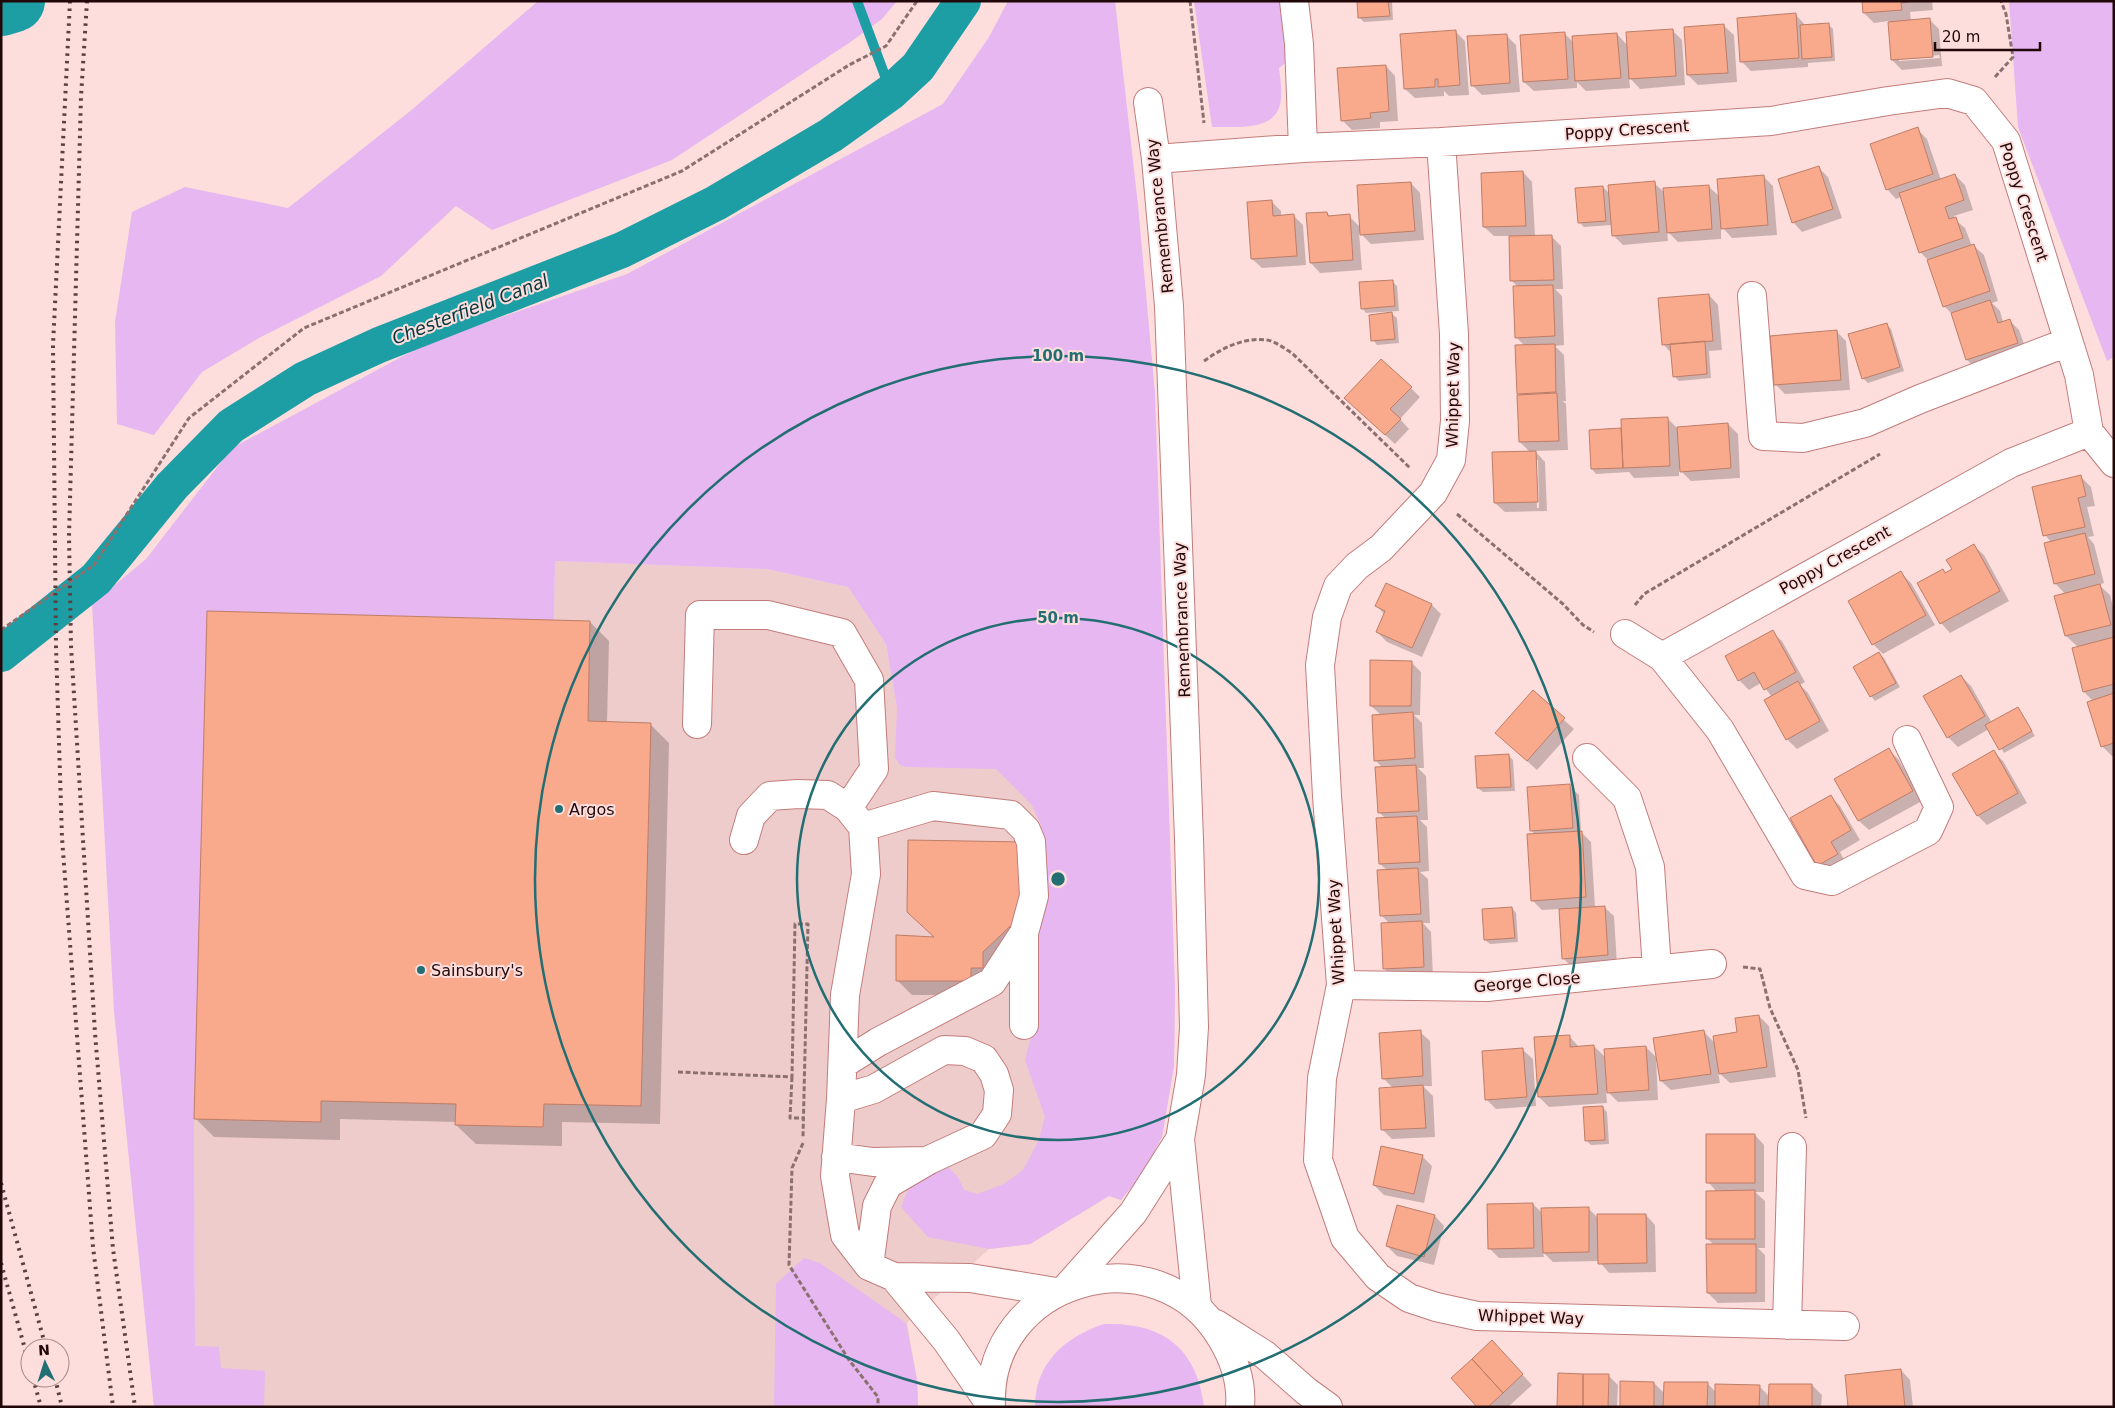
<svg xmlns="http://www.w3.org/2000/svg" width="2115" height="1408" font-family="'DejaVu Sans',sans-serif">
	<style>
		.built { fill: #eecccb }
		.green { fill: #e6b7f0 }
		.shadow { fill: #0003; fill-rule: evenodd }
		.lines { fill: none; stroke-linecap: round; stroke-linejoin: round }
		.stream { stroke: #1d9ea5; stroke-width: 10 }
		.canal { stroke: #1d9ea5; stroke-width: 36 }
		.river { stroke: #1d9ea5; stroke-width: 62 }
		.building { fill: #f9a98c; stroke: #be7d66 }
		.minor-casing { stroke: #c27c7b; stroke-width: 30 }
		.highway-casing { stroke: #c27c7b; stroke-width: 30 }
		.path { stroke: #8c7070; stroke-width: 3; stroke-dasharray: 5 2.5; stroke-linecap: butt }
		.minor { stroke: #fff; stroke-width: 28 }
		.highway { stroke: #fff; stroke-width: 28 }
		.rail { stroke: #5b4040; stroke-width: 4; stroke-dasharray: 2.5 5; stroke-linecap: butt }
		.ring { fill: none; stroke: #236e72; stroke-width: 2.5 }
		.poi-dot { fill: #236e72; stroke: #fddedd; stroke-width: 2 }
		.labels { text-anchor: middle; dominant-baseline: central; stroke-width: 4; stroke-linejoin: round; paint-order: stroke }
		.street-label { font-size: 16px; fill: #210708; stroke: #fddedd }
		.poi-label { font-size: 16px; fill: #210708; stroke: #fddedd; text-anchor: start }
		.water-label { font-size: 18px; font-style: italic; fill: #00383b; stroke: #fddedd }
		.centre { fill: #236e72; stroke: #fddedd; stroke-width: 2.5 }
		.ring-label { font-size: 15px; text-anchor: middle; font-weight: bold; fill: #236e72; stroke: #fddedd; stroke-width: 4; stroke-linejoin: round; paint-order: stroke }
	</style>
	<rect width="100%" height="100%" fill="#fddedd"/>
	<!-- built -->
	<path class="built" d="M555,561l212,8 81,18 38,57 11,64 94,-1 184,282 -1,77 -12,71 -41,63 -12,-4 -79,48 -41,5 -82,74 10,57 1,27h-724l1,-60 -1,-228 13,-508 347,9z"/>
	<!-- green -->
	<path class="green" d="M538,1h359l-15,18 -33,24 -177,117 -180,70 -36,-24 -75,70 -122,62 -57,34 -48,63 -37,-11 -2,-102 17,-110 53,-25 103,21 126,-100z
		M1008,1h107l23,204 17,188 20,596 -1,77 -12,71 -19,36 -22,27 -12,-4 -79,48 -41,5 -61,-12 -27,-30 9,-22 20,-17 18,-1 10,10 6,13 13,4 27,-10 19,-14 15,-28 7,-25 -20,-57 9,-34 7,-201 -9,-20 -36,-36 -90,-2 -6,-2 -5,-7 2,-50 -11,-64 -38,-57 -81,-18 -212,-8 -1,59 -347,-9 -13,508 1,227 24,1 2,21 44,3 -1,36h-110l-40,-396 -22,-407 54,-45 86,-111 197,-106 198,-68 316,-170 46,-67z
		M1194,1h87l7,60 -9,7c1,9 3,19 2,28 0,37 -44,30 -69,31z
		M2009,1h105v356l-7,4 -89,-234z
		M804,1258l16,5 86,60 11,57 1,27h-144l2,-123z
		M1104,1324c58,-2 93,23 100,83h-169c0,-44 30,-70 69,-83z"/>
	<!-- shadow -->
	<path class="shadow" d="M1358,1h34l1,19 -29,2 -5,-5z
		M1863,1h69l1,9 -23,2 1,9 18,-2 10,10 3,37 -40,4 -10,-10 -3,-39 -15,2 -10,-10zM1939,55l1,3 -41,3v-2z
		M1796,15l10,11 23,-1 4,4 2,32 -27,2v4l-57,4 -10,-10z
		M1724,26l10,9 3,47 -39,3 -10,-10z
		M1672,30l10,10 3,45 -45,4 -11,-12 1,11 -44,3 -9,-9v6l-43,3 -10,-9 40,-49 9,9 44,-8 11,12z
		M1456,32l9,9 4,54 -20,1 -5,-5v5l-29,2 -10,-9z
		M1506,35l10,10 4,47 -38,3 -10,-10z
		M1386,66l9,10 3,45 -18,1v6l-28,2 -10,-10z
		M1917,129l10,10 14,41 14,-5 10,10 8,25 -19,6v3l11,9 7,18h2l10,9 14,46 -6,2 8,8 3,11 6,-2 10,10 8,22 -50,17 -10,-9 -15,-46 -8,-8 -15,-45 -9,-9 -19,-55 -5,2 -9,-10z
		M1818,167l10,10 14,41 -40,14 -9,-10z
		M1523,172l9,10 3,54h16l10,10 2,43h-8l7,7 2,49 -9,1 9,9 2,46h-3l3,3 2,46 -33,1 10,11 2,49 -42,1 -10,-9 35,-51 -10,-10 1,-46 -3,-3 7,-47 -9,-9 2,-50 -6,-6 -2,-45h-16l-10,-9zM1535,460h3l1,48h-2z
		M1763,176l10,10 4,49 -45,3 -11,-12v13l-43,3 -11,-11 1,10 -45,4 -10,-10 -1,-10 -28,2 -5,-5 24,-35 7,7 44,-11 11,10 43,-7 12,11z
		M1411,183l9,10 4,47 -53,4 -12,-12 3,38 -42,3 -9,-10 16,-50 4,4 18,-1 12,12z
		M1271,201l10,10v5h13l9,9 3,40 -44,3 -10,-9z
		M1392,281l5,5 2,25 -33,2 -4,-5z
		M1709,295l9,10 4,45 -13,1 2,27 -32,3 -5,-5 -2,-22 -8,-9 -4,-46z
		M1392,314l5,4 2,25 -22,2 -4,-5z
		M1886,324l5,5 13,42 -36,12 -5,-5z
		M1837,332l9,9 4,49 -65,4 -10,-10z
		M1411,388l9,9 -20,22 9,10 -14,15 -40,-36z
		M1668,419l9,9 51,-4 10,10 2,44 -49,3 -12,-12v7l-45,2 -5,-6 -33,2 -4,-5 28,-39 2,2z
		M2081,477l10,10 4,19 -8,1 7,29 -6,1 6,7 10,39 -5,2 11,10 4,16v145h-2l-10,-10 -9,-45 -9,-9 -6,-45 -12,-11 -10,-39 10,-2 -11,-12 -3,-40 -7,-8z
		M1974,546l10,9 25,46 -59,32 -9,-10 2,-52 3,3 7,-4z
		M1901,573l10,10 24,42 -52,29 -10,-10z
		M1432,605l9,9 -19,43 -35,-15 -10,-10 8,-17 -8,-9z
		M590,622l19,19 -2,82 43,1 19,19 -9,381 -98,-2v24l-86,-2 -20,-19 1,-3 -117,-3v21l-126,-3 -19,-19z
		M1772,632l10,9 23,41 -5,3 8,8 21,38 -32,18 -10,-10 -15,-42 -11,-14 -12,7 -10,-10z
		M1879,654l5,4 16,29 -25,14 -4,-5z
		M1411,662l10,10 -1,43h-6l8,8 2,45h-6l8,8 2,44h-8l7,7 2,44 -9,1 8,7 2,44h-7l8,9 2,44 -39,2 -10,-10 6,-44 -9,-9 7,-44 -8,-7 6,-45 -7,-7 4,-44 -8,-8 6,-45 -10,-9z
		M1961,676l10,10 21,37 26,-15 17,28 -31,17 -15,-24 -31,18 -10,-10z
		M1533,692l41,37 -37,41 -30,-27z
		M1889,750l10,10 23,41 -53,29 -10,-9 -23,-42z
		M1994,752l9,9 24,42 -40,22 -9,-9 -24,-42z
		M1508,755l5,5 2,31 -32,1 -5,-4z
		M1569,786l10,9 2,37 10,10 4,65h9l10,9 3,49 -44,3 -10,-10 -3,-49 -18,1 -10,-10 3,-65 -4,-5z
		M1831,797l9,9 20,34 -20,12 6,12 -19,11 -9,-10z
		M910,842l126,88 -51,65h-73l-15,-15 39,-42z
		M1512,908l4,5 2,29 -28,2 -5,-4z
		M1759,1016l10,10 7,51 -46,6 -12,-11 2,11 -49,7 -10,-9 43,-49 11,11 23,-10z
		M1420,1032l10,9 2,45h-9l10,10 2,41 -43,2 -10,-10 11,-41 -10,-10z
		M1569,1036l10,11 15,-1 12,12 40,-11 10,10 2,43 -40,2 -12,-12 1,13 -58,4 -10,-10z
		M1523,1050l10,9 3,47 -40,3 -10,-10z
		M1602,1107l5,5 2,32 -18,1 -4,-4z
		M1755,1135l9,10v47h-9l10,9v47h-7l7,7v47l-47,1 -10,-10 7,-47 -7,-7 9,-47 -9,-10z
		M1422,1156l10,10 -8,37 -40,-8 -10,-10z
		M1533,1204l10,10 45,-6 11,11 47,-4 9,10 1,47 -47,1 -10,-12 -46,1 -10,-10 1,5 -45,1 -10,-10z
		M1435,1216l9,10 -10,39 -37,-9 -10,-10z
		M1502,1352l30,33 -24,22h-29z
		M1901,1370l9,10 3,27h-64z
		M1608,1375l10,10 -1,22h-59z
		M1654,1383l11,11 42,-11 10,10 42,-7 11,11 42,-12 10,10 -1,12h-200z"/>
	<g class="lines">
		<!-- stream -->
		<path class="stream" d="M857,1l34,91"/>
		<!-- canal -->
		<path class="canal" d="M1,654l95,-75 76,-93 59,-60 74,-47 74,-34 243,-95 94,-47 115,-68 60,-43 27,-25 45,-66"/>
		<!-- river -->
		<path class="river" d="M1,5l13,-4"/>
	</g>
	<!-- building -->
	<path class="building" d="M1357,1h31l2,15 -32,2z
		M1862,1h54l-15,2 1,7 -39,3z
		M1796,13l3,45 -59,4 -3,-44z
		M1930,18l3,39 -42,3 -3,-38z
		M1829,23l3,34 -30,2 -2,-34z
		M1724,24l4,49 -41,2 -3,-48z
		M1673,29l3,47 -47,3 -3,-47z
		M1456,30l4,55 -22,2v-8h-3v8l-31,2 -4,-55z
		M1565,32l3,47 -45,3 -3,-47z
		M1617,33l4,45 -46,3 -3,-45z
		M1507,34l3,49 -39,3 -4,-50z
		M1386,65l3,46 -19,2 1,5 -30,3 -4,-53z
		M1918,127l15,47 -47,16 -16,-46z
		M1819,166l14,43 -41,14 -14,-44z
		M1523,171l3,55 -43,1 -2,-54z
		M1955,174l9,26 -19,7 4,12 7,-2 7,21 -44,15 -20,-60z
		M1764,175l4,50 -47,4 -4,-50z
		M1655,181l4,51 -47,4 -4,-51z
		M1411,182l4,49 -55,4 -3,-50z
		M1709,185l3,44 -45,4 -4,-45z
		M1603,186l3,35 -28,2 -3,-35z
		M1272,200l1,16 21,-2 3,42 -46,3 -4,-57z
		M1327,212l1,4 22,-2 3,46 -43,3 -4,-50z
		M1552,235l2,45 -44,1 -1,-45z
		M1974,244l16,47 -47,16 -16,-47z
		M1393,280l2,26 -34,3 -2,-27z
		M1553,285l2,51 -40,2 -2,-52z
		M1709,294l4,47 -51,4 -4,-47z
		M1990,300l8,23 12,-4 8,24 -52,17 -15,-47z
		M1392,312l3,27 -24,2 -2,-26z
		M1887,323l13,44 -38,12 -14,-45z
		M1837,330l4,50 -67,5 -4,-49z
		M1705,341l2,33 -34,3 -3,-33z
		M1555,344l1,48 -39,2 -2,-49z
		M1381,359l31,28 -22,22 11,10 -16,16 -41,-37z
		M1557,393l2,48 -40,1 -2,-47z
		M1668,417l2,49 -47,2 -2,-49z
		M1728,423l3,45 -51,4 -3,-45z
		M1621,428l2,40 -32,1 -2,-39z
		M1536,451l2,51 -44,1 -2,-51z
		M2081,475l5,21 -8,2 7,29 -42,9 -11,-49z
		M2085,533l10,41 -41,10 -10,-41z
		M1974,544l26,47 -60,33 -23,-41 26,-14 2,4 7,-4 -6,-9z
		M1901,571l25,44 -54,30 -24,-44z
		M1386,583l46,21 -20,44 -36,-16 9,-21 -10,-5z
		M2100,584l11,41 -46,11 -11,-40z
		M207,611l383,10 -2,100 63,2 -10,383 -97,-2 -1,23 -88,-2 1,-21 -135,-3v21l-127,-3z
		M1773,630l23,42 -32,18 -10,-18 -16,9 -13,-25z
		M2114,637v47l-31,8 -11,-44z
		M1879,652l17,31 -26,14 -17,-30z
		M1370,660l42,1 -1,45h-41z
		M1961,675l24,41 -38,22 -24,-42z
		M1798,681l22,40 -34,19 -22,-40z
		M1533,690l32,28 -38,43 -32,-28z
		M2114,693v50l-13,4 -14,-45z
		M2018,707l14,24 -33,19 -14,-25z
		M1413,712l2,46 -41,3 -2,-46z
		M1889,748l24,43 -55,30 -24,-42z
		M1994,750l24,43 -41,23 -25,-42z
		M1509,754l2,33 -34,1 -2,-32z
		M1416,765l3,46 -41,2 -3,-46z
		M1570,784l3,44 -43,3 -3,-44z
		M1831,795l20,35 -20,12 7,12 -21,12 -27,-48z
		M1417,816l3,46 -41,2 -3,-46z
		M1582,831l4,66 -55,4 -4,-67z
		M908,840l115,2 -1,73 -39,37v16h-12v13h-75v-46l38,2 -27,-25z
		M1418,868l3,46 -41,2 -3,-46z
		M1605,906l3,49 -46,4 -3,-50z
		M1512,907l3,31 -31,2 -2,-31z
		M1422,921l2,46 -41,2 -2,-46z
		M1759,1015l8,52 -48,7 -6,-38 24,-4 -2,-14z
		M1421,1030l2,46 -41,3 -3,-46z
		M1704,1030l7,44 -51,7 -7,-43z
		M1570,1035v12l24,-2 4,49 -60,3 -4,-60z
		M1646,1046l3,44 -42,3 -3,-44z
		M1523,1048l4,49 -42,3 -3,-49z
		M1423,1085l3,43 -45,2 -2,-42z
		M1603,1106l2,34 -20,1 -2,-34z
		M1706,1134h49v49h-49z
		M1381,1146l42,9 -9,39 -41,-9z
		M1755,1190v49h-49v-48z
		M1533,1203l1,45 -46,1 -1,-45z
		M1397,1205l38,10 -11,42 -38,-11z
		M1589,1207v45l-46,1 -2,-45z
		M1597,1214h49l1,49 -49,1z
		M1706,1244h50v49h-49z
		M1492,1340l31,34 -20,19 -31,-34z
		M1472,1359l31,34 -15,14h-11l-26,-29z
		M1901,1369l4,38h-57l-3,-32z
		M1558,1373l25,1v33h-26z
		M1583,1374h26l-1,33h-25z
		M1620,1381l34,1v25h-34z
		M1664,1382h44l-1,25h-44z
		M1715,1384l45,1 -1,22h-44z
		M1769,1384h43v23h-44z"/>
	<g class="lines">
		<!-- minor casing -->
		<g class="minor-casing">
			<path id="minor" d="M1294,1l5,43 4,104
				M1148,102l8,57 13,147 20,533 5,188 -3,48 -11,64 17,167
				M1441,142l13,192 1,87 -4,39 -18,33 -52,55 -24,18 -19,20 -11,31 -7,48 7,131 14,189 -19,93 -4,82 27,78 33,39 31,21 27,9 41,9 368,10
				M1156,159l147,-11 138,-6 330,-21 117,-20 59,-8 27,8 32,40 73,234 10,57 -78,31 -349,194 58,73 85,145 27,6 96,-50 11,-24 -32,-67
				M1752,296l11,140 40,2 62,-15 55,-24 148,-57
				M2089,432l25,31
				M1625,634l37,23
				M697,724l3,-109h68l74,18 27,47 5,89 -26,39
				M1587,758l40,40 23,69 7,102
				M744,840l7,-24 19,-20 28,-2 30,1 20,13 15,19 3,47 -21,121 -4,104 -6,77 10,59 24,31 25,11 76,1 86,14
				M1341,985l146,2 225,-23
				M1024,1025v-92
				M843,1064l35,-22 114,-60 32,-49 10,-37 -3,-54 -5,-12 -15,-15 -78,-9 -70,21
				M841,1099l33,-10 70,-39 21,1 19,8 10,15 5,16 -2,24 -14,21 -54,25 -41,24 -11,22 -8,60
				M836,1157l37,5 52,-1
				M894,1277l52,63 44,64
				M1067,1287l66,-74 47,-74
				M1787,1325l5,-178"/>
		</g>
		<!-- highway casing -->
		<g class="highway-casing">
			<path id="highway" d="M1216,1324l49,31 41,36 22,16
				M991,1407c-6,-128 167,-178 231,-68 12,20 20,44 18,68"/>
		</g>
		<!-- path -->
		<path class="path" d="M1190,1l14,122
			M1995,77l18,-20 -7,-43 -5,-13
			M1204,361c18,-13 40,-24 63,-21 8,1 18,9 25,13l118,115
			M1457,514l106,90 20,21 11,7
			M1635,605l9,-11 236,-140
			M1,630l93,-65 95,-147 115,-90 378,-157 167,-106 37,-19 31,-45
			M1743,967l17,2 10,39 28,62 8,48
			M678,1072l114,5 3,-153h13l-5,213
			M792,1077l-2,41h14
			M803,1143l-11,25 -3,97 60,95 29,37v10"/>
		<!-- minor -->
		<use href="#minor" class="minor"/>
		<!-- highway -->
		<use href="#highway" class="highway"/>
		<!-- rail -->
		<path class="rail" d="M70,1l-17,344 3,302 6,191 31,409 20,160
			M87,1l-6,96 -12,439 2,110 24,387 18,216 22,158
			M1,1183l45,165
			M1,1263l29,104
			M33,1378l8,29
			M55,1378l7,29"/>
	</g>
	<!-- distance rings -->
	<g class="ring">
		<circle cx="1058" cy="879" r="261"/>
		<circle cx="1058" cy="879" r="523"/>
	</g>
	<!-- markers -->
	<g class="poi-dot">
		<circle cx="559" cy="809" r="5"/>
		<circle cx="421" cy="970" r="5"/>
	</g>
	<g class="labels">
		<!-- street labels -->
		<g class="street-label">
			<text transform="translate(1627 130) rotate(-4)">Poppy Crescent</text>
			<text transform="translate(2024 202) rotate(72)">Poppy Crescent</text>
			<text transform="translate(1160 216) rotate(-96)">Remembrance Way</text>
			<text transform="translate(1453 395) rotate(-89)">Whippet Way</text>
			<text transform="translate(1835 560) rotate(-29)">Poppy Crescent</text>
			<text transform="translate(1182 620) rotate(-92)">Remembrance Way</text>
			<text transform="translate(1336 932) rotate(-93)">Whippet Way</text>
			<text transform="translate(1527 982) rotate(-5)">George Close</text>
			<text transform="translate(1531 1317) rotate(2)">Whippet Way</text>
		</g>
		<!-- poi labels -->
		<g class="poi-label">
			<text x="569" y="809">Argos</text>
			<text x="431" y="970">Sainsbury's</text>
		</g>
		<!-- water labels -->
		<g class="water-label">
			<text transform="translate(470 309) rotate(-21)">Chesterfield Canal</text>
		</g>
	</g>
	<circle cx="1058" cy="879" r="8" class="centre"/>
	<g class="ring-label">
		<text x="1058" y="361">100 m</text>
		<text x="1058" y="623">50 m</text>
	</g>
	<!-- border -->
	<rect width="2115" height="1408" fill="none" stroke="#210708" stroke-width="5"/>
	<!-- north arrow -->
	<g transform="translate(45 1363) rotate(356)"><circle r="24" fill="#fddedd" stroke="#a58888"/>
	<path d="M0-4L9 19L0 12L-9 19Z" fill="#236e72"/>
	<text y="-8" font-size="14" font-weight="bold" text-anchor="middle" fill="#210708">N</text>
	</g>
	<!-- scale -->
	<path d="M1935 42v8h105v-8" fill="none" stroke="#210708" stroke-width="2.5"/>
	<text x="1942" y="42" font-size="15" fill="#210708" stroke="#fddedd" stroke-width="4" paint-order="stroke">20 m</text>
</svg>
